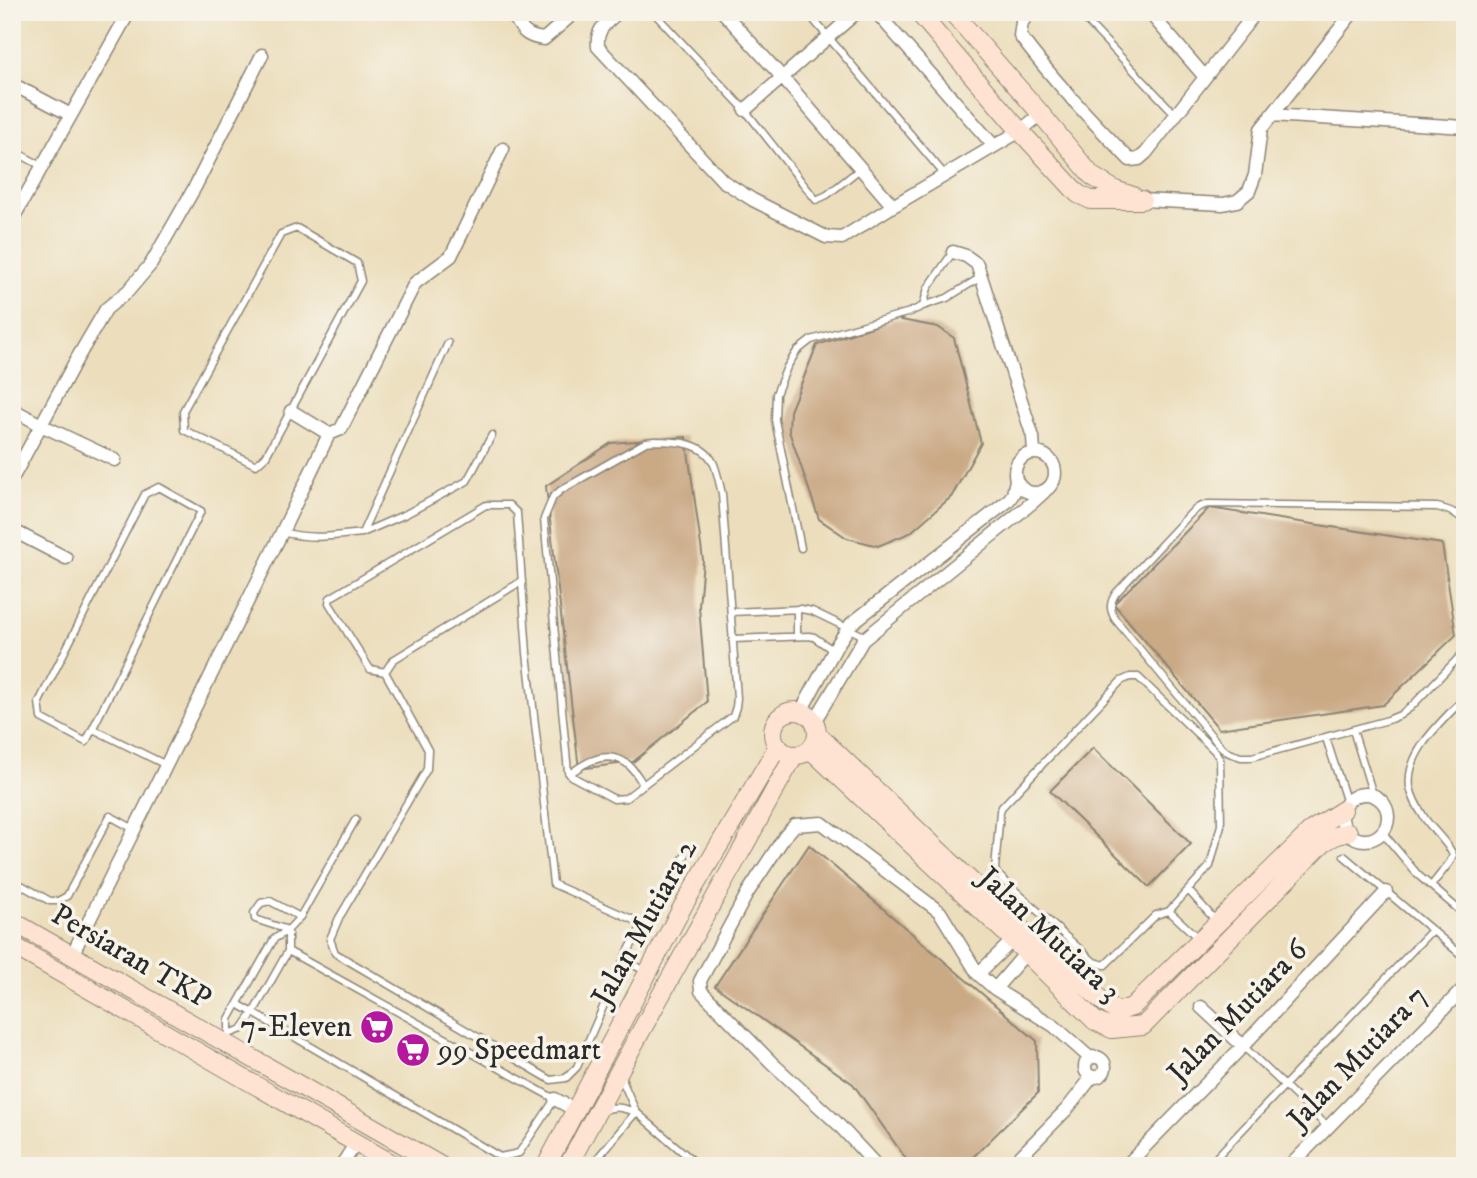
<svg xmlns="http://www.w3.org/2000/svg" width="1477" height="1178" font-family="'IM FELL DW Pica',serif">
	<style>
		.building { fill: #caa985 }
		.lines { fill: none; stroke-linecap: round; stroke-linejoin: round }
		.lane-casing { stroke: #8c8474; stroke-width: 9 }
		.street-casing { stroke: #8c8474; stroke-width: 15 }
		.secondary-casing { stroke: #8c8474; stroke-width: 20 }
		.lane { stroke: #fff; stroke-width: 6 }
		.street { stroke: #fff; stroke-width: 12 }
		.secondary { stroke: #fee3d2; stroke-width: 18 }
		.labels { text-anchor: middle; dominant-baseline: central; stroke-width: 7; stroke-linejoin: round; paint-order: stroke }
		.street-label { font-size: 30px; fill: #2b2b2b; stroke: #f7f3e8 }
		.poi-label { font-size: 30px; fill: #2b2b2b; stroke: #f7f3e8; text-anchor: end }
	</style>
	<rect width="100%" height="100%" fill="#f7f3e8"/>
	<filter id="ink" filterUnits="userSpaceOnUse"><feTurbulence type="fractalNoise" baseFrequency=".0143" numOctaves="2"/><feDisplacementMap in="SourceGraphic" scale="14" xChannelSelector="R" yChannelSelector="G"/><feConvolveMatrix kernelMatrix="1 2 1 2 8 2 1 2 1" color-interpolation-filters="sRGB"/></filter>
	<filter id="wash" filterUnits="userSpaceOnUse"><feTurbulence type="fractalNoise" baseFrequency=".00686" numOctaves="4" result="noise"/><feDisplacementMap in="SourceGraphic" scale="28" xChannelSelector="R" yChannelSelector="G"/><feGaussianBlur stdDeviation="1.57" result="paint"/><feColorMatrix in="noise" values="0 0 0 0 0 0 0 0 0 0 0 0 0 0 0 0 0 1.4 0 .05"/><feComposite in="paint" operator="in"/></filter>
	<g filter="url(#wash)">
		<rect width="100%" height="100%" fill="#ecdebc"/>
		<g id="blocks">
			<!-- building -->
			<path class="building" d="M896,319l42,8 16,11 27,105 -29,53 -42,37 -32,13 -31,-8 -28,-19 -30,-88 1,-20 27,-66z
				M686,437l17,123 -4,47 8,95 -74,60 -54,7 -33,-283 65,-43z
				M1209,508l233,36 14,91 -73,70 -164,24 -105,-125z
				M1093,748l98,96 -42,43 -99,-96z
				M809,845l228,196 1,52 -74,73h-53l-58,-82 -138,-98z"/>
		</g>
	</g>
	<g filter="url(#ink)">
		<use href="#blocks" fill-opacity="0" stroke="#8c8474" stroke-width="2"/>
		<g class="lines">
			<!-- lane casing -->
			<g class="lane-casing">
				<path id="lane" d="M653,12l92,98 71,90 11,-5 33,-26
					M807,12l138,163
					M1078,12l98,103
					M12,150l30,16
					M297,228l60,35 4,18 -95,175 -10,9 -72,-35 -1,-19 98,-177z
					M953,252l-25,36 -5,18 24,-8 34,-21
					M654,441c22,0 53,1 61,26 3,9 5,18 7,27l15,204 -1,9 -3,9 -107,82 -12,1 -43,-23 -3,-4 -24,-253 9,-22 8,-7 85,-48z
					M159,487l42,24 -115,231 -45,-24 -2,-16 106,-208z
					M1465,522c-7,-9 -16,-12 -28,-15l-229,-3 -9,3 -8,6 -75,80c-6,9 -7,16 -1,26l105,127 9,7 12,4h11l136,-37 12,-5 11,-8 54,-56
					M282,532c29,8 51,4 80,1l86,-190
					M362,533l44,-19 61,-33 25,-46
					M801,548l-26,-128 1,-26 11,-27 10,-16 14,-11 99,-28 13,-6
					M797,609v27
					M731,612l70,-3 11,2 54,26
					M733,639l76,-3 5,1 20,14
					M385,672l8,-12 129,-79
					M93,729l73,36
					M1353,730l20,65
					M1326,738l21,65
					M570,774c15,-12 37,-24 56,-11 7,4 12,14 17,21
					M1382,832l36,43 47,40
					M1344,856l121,102
					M12,880l38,21h8l9,-5 43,-80 24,13
					M1431,886l19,-24 3,-7c-6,-14 -21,-25 -29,-38 -6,-9 -12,-20 -14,-30 -5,-35 34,-67 55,-90
					M1189,891l27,30
					M1169,911l41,-45 11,-41 -1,-66 -6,-9 -76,-73h-8l-9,4 -119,126 -2,4 -5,58 2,5 97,88 11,3 51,-50 13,-4 30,28
					M643,924l43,-70
					M288,930v21l-35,62 -11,16 -13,5v-15l45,-80 14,-9 12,-13 56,-98
					M288,930l-33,-11 -1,-6 7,-10 9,-2 30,16
					M623,961l20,-37 -90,-40 -26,-231 -10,-140 -8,-8h-23l-156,93 -1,5 41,66 15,3 43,78 -1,19 -88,149 -9,21 5,14 216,127 15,-2 11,-11 46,-106 24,10
					M238,1004l262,153 19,-4 36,-54 -267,-148
					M1243,1046l85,81
					M603,1111c13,-6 20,-3 33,1l-13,-30v-6
					M591,1166l45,-54 63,54
					M1208,1166l224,-236"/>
			</g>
			<!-- street casing -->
			<g class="street-casing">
				<path id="street" d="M512,12c9,17 12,25 32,27l31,-27
					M618,12c-12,12 -22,16 -20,35l125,134 30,19 73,37 16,1 51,-32 127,-75 21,-17
					M723,12l59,65 111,129
					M876,12l118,134
					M1030,12l-8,10 -2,14c33,44 71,84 110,124l9,-1 7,-6 110,-141
					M1149,12l56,65
					M12,84l59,31
					M745,110l112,-98
					M1271,115l194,12
					M1142,200l81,4 14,-3 12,-10 6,-16 6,-46 92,-117
					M12,220l117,-208
					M953,252l13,4 11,8 56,173 1,16
					M12,409l29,16 74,35
					M291,411l38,23
					M1015 473a20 20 0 1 1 40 0a20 20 0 1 1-40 0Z
					M12,479l63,-117 31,-53 22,-18 23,-27 44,-77 67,-132
					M12,530l54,28
					M800,713l37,-68 14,-21 157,-123 5,-7 3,-14
					M814,722l49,-82 170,-138 11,-10
					M1342 817a23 23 0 1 1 46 0a23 23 0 1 1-46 0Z
					M72,955l210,-423 47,-98 12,-5 74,-146 36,-27 52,-107
					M978,974l40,-39
					M995,989l36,-42
					M1201,1007l42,39
					M1085 1067a10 10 0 1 1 20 0a10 10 0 1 1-20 0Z
					M555,1099l20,11
					M341,1166l15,-23
					M877,1166l-41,-44 -63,-58 -72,-73 -1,-10 48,-89 37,-56 10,-11 27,-2 118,89 38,62 17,15 59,37 36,32
					M1011,1166l56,-57 25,-32
					M1126,1166l117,-120 143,-154
					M1290,1166l175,-179"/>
			</g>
			<!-- secondary casing -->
			<g class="secondary-casing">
				<path id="secondary" d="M918,12l102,119 58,63 13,6h51
					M952,12l89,102 51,62 23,14 18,6
					M773 733a22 22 0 1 1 44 0a22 22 0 1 1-44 0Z
					M817,734l206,197 77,68 17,13 15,-5 181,-178 30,-19
					M810,749l203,191 82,81 17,8 31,-3 181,-184 11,-6 13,-4
					M12,921l429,245
					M12,945l384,221
					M546,1166l137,-260 95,-160
					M568,1166c56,-106 114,-209 172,-313 19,-33 35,-66 55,-98"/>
			</g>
			<!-- lane -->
			<use href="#lane" class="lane"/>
			<!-- street -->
			<use href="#street" class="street"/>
			<!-- secondary -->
			<use href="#secondary" class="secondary"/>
		</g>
	</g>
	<!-- icons -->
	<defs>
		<g id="supermarket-disc" transform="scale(1.75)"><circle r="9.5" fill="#b5179e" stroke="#f7f3e8"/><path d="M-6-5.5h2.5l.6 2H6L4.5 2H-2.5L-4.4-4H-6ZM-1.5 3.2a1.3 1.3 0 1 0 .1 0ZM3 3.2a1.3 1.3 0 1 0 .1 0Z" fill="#fff"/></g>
	</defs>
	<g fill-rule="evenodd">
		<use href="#supermarket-disc" x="377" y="1027"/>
		<use href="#supermarket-disc" x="413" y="1050"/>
	</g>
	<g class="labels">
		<!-- street labels -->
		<g class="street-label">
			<text transform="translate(645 923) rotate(-61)">Jalan Mutiara 2</text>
			<text transform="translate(1049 935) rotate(43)">Jalan Mutiara 3</text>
			<text transform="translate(131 957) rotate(30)">Persiaran TKP</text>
			<text transform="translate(1238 1012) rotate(-46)">Jalan Mutiara 6</text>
			<text transform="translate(1358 1058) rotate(-46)">Jalan Mutiara 7</text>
		</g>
		<!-- poi labels -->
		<g class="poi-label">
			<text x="352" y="1027">7-Eleven</text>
			<text x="438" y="1050" text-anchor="start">99 Speedmart</text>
		</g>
	</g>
	<!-- margin -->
	<rect width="1477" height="1178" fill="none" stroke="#f7f3e8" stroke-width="42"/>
</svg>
